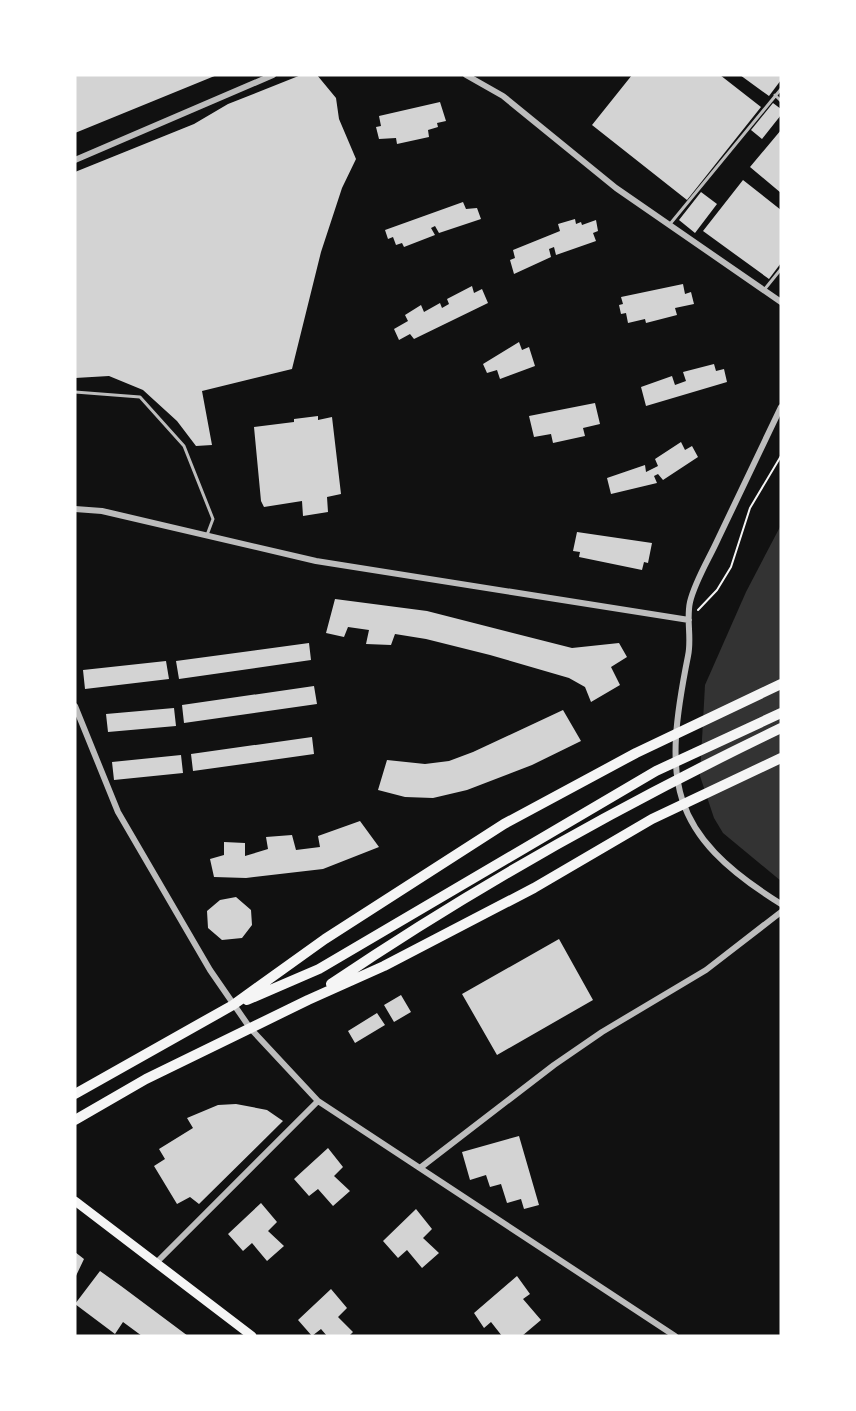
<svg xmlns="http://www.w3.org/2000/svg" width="856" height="1411" font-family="'PT Sans',sans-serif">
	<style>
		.water { fill: #333 }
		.building { fill: #d3d3d3 }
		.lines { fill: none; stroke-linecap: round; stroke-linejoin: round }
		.path { stroke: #f5f5f5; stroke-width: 2 }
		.service { stroke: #bcbcbc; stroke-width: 3 }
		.minor { stroke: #bcbcbc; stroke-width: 6 }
		.secondary { stroke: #f5f5f5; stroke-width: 9 }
		.primary { stroke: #f5f5f5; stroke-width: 10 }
	</style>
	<rect width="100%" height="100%" fill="#111"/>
	<!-- water -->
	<path class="water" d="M781,525v356l-58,-48 -9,-15 -14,-42 5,-91 41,-93z"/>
	<!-- building -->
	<path class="building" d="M75,75h142l-142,58z
		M301,75h16l19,23 3,21 17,40 -14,29 -21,64 -29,117 -90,22 10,54 -16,1 -19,-25 -34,-31 -34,-14 -34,2v-206l119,-48 34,-20z
		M632,75h88l41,32 -74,93 -95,-75z
		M740,75h40l1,5 -12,16z
		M440,102l6,19 -9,2 1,4 -10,3 1,7 -32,7 -1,-6 -17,1 -3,-12 5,-1 -2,-10z
		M773,103l8,6v6l-19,24 -11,-9z
		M781,130v63l-31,-26z
		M743,180l38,30v53l-12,16 -66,-48z
		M701,192l16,12 -22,29 -16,-13z
		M463,202l3,7 11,-1 4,11 -42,14 -4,-7 -4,2 4,7 -31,12 -2,-4 -6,2 -3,-8 -5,2 -3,-9z
		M575,219l1,5 5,-2 1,3 14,-5 2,11 -5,2 3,8 -40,14 -2,-8 -5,2 2,8 -37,17 -4,-14 5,-2 -2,-8 47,-19 -2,-7z
		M683,284l2,10 6,-2 3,12 -19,4 2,7 -31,8 -1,-4 -17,4 -2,-10 -5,1 -2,-9 4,-1 -2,-7z
		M472,286l2,7 8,-4 6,14 -74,36 -4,-5 -11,6 -5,-11 14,-8 -3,-6 16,-10 3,7 16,-9 2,5 7,-4 -2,-5z
		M519,342l3,8 7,-3 6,19 -35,13 -3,-9 -10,3 -4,-9z
		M714,364l2,7 8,-2 3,13 -81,24 -5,-19 31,-11 3,9 11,-4 -3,-9z
		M595,403l5,21 -17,4 2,8 -32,7 -2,-9 -17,3 -5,-21z
		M318,416v4l14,-3 9,77 -14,3 1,15 -25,4 -1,-15 -38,6 -3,-6 -7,-74 40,-5v-3z
		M681,442l4,8 7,-4 6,11 -35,23 -5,-6 -4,2 3,7 -46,11 -4,-16 38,-13 1,7 12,-6 -3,-7z
		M577,532l75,11 -4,20 -4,-1 -2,8 -63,-13 1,-5 -7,-1z
		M335,599l92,12 145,37 47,-5 8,14 -16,10 9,18 -29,17 -6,-15 -16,-9 -79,-23 -64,-16 -31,-5 -4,11 -25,-1 3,-14 -21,-3 -4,10 -18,-4z
		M309,643l2,17 -132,19 -3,-18z
		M166,661l3,18 -84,10 -2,-19z
		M314,686l3,18 -133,19 -2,-18z
		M174,708l2,18 -68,6 -2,-18z
		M563,710l18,31 -49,24 -65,25 -34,8 -28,-1 -27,-7 9,-30 38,4 24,-3 24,-9z
		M312,737l2,17 -121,17 -2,-17z
		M181,755l2,18 -69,7 -2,-18z
		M360,821l19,26 -56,22 -77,9 -32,-1 -4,-18 14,-4v-13l21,1v13l23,-7 -2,-12 26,-2 4,15 24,-3 -2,-11z
		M236,897l15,13 1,15 -10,13 -20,2 -14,-12 -1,-17 13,-11z
		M559,939l34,61 -96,55 -35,-61z
		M401,995l10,17 -17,10 -10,-17z
		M377,1013l8,12 -30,18 -7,-12z
		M236,1104l31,6 16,11 -84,83 -9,-7 -13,7 -23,-38 11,-7 -6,-10 34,-21 -6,-10 31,-13z
		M519,1136l20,69 -15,4 -3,-10 -14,4 -6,-19 -11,3 -4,-12 -16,5 -8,-28z
		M328,1148l15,19 -9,9 16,15 -17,15 -15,-17 -9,7 -15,-17z
		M261,1203l16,19 -9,9 16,15 -17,15 -15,-18 -9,8 -15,-17z
		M416,1209l16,20 -9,9 16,15 -17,15 -15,-18 -9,8 -15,-17z
		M75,1252l9,7 -9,19z
		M100,1271l21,15 67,50h-46l-19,-14 -8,12 -40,-30z
		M517,1276l13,18 -7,5 18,21 -19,16h-20l-11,-14 -7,6 -10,-15z
		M331,1289l16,19 -9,9 15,15 -4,4h-22l-6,-7 -9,7 -14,-16z"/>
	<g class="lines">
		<!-- path -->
		<path class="path" d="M698,610l19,-20 14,-23 19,-59 31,-52"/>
		<!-- service -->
		<path class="service" d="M775,95l6,6
			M670,224l111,-135
			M764,290l17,-21
			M75,392l65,5 44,49 29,73 -6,16"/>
		<!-- minor -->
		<path class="minor" d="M466,75l37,21 113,92 165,114
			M75,160l198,-85
			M781,407c-21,44 -42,88 -63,132 -9,20 -23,42 -28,63 -4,18 2,36 -2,54 -25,125 -21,177 93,248
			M75,509l27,2 214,50 373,59
			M75,706l43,106 92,158 40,58 68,73 357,235
			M420,1168l134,-103 48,-33 104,-62 75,-58
			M156,1263l162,-162"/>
		<!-- secondary -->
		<path class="secondary" d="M75,1201l177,135"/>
		<!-- primary -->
		<path class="primary" d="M331,984c143,-97 294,-181 450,-256
			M247,1000l72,-31 337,-198 125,-58
			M75,1094l158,-89 92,-66 179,-115 132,-71 145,-69
			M75,1120l71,-41 162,-79 76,-34 150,-78 118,-69 129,-61"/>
	</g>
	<!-- border -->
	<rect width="856" height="1411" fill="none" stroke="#ffffff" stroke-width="153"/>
</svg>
